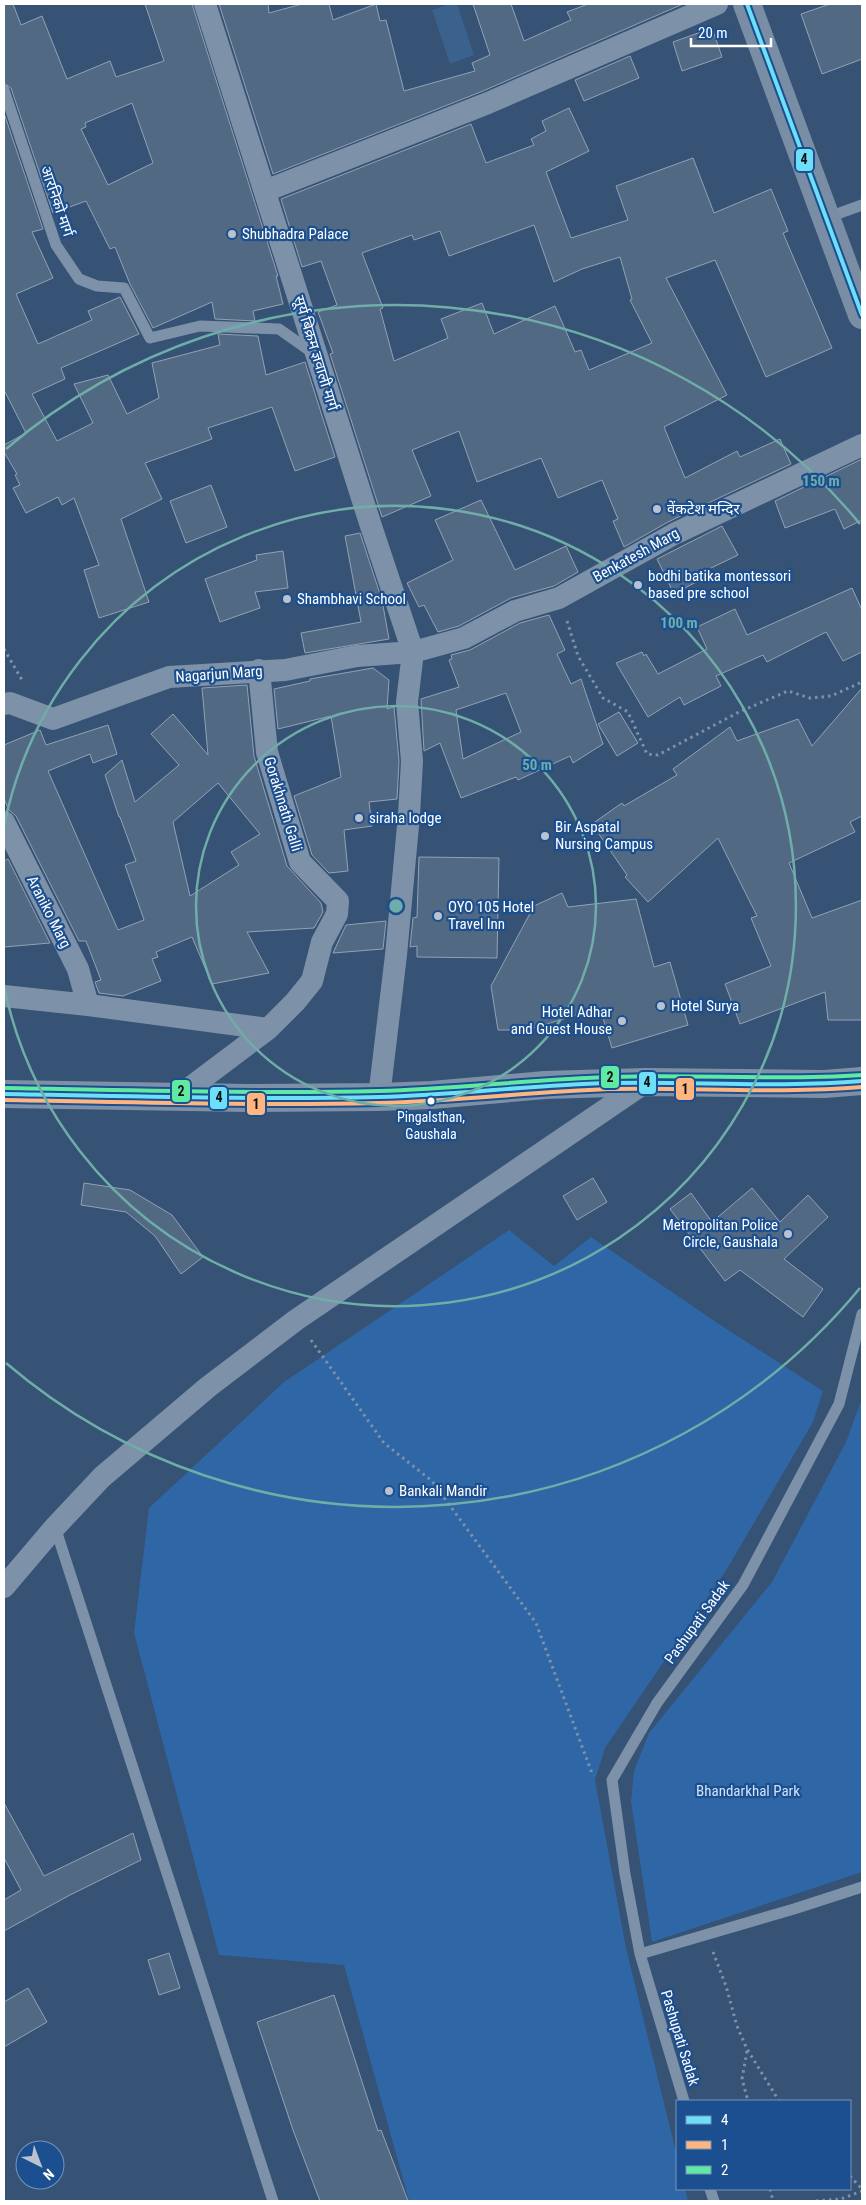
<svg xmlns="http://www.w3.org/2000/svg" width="866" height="2205" font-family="'Roboto Condensed','Noto Sans Devanagari',sans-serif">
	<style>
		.green { fill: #2f66a5 }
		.water { fill: #3b618d }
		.building { fill: #526984; stroke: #92a2b6; fill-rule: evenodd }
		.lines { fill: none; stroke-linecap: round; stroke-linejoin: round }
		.path { stroke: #7d92a8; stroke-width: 3; stroke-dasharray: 2.5 4; stroke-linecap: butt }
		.service { stroke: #7d92a8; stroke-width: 11 }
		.minor { stroke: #7d92a8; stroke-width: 22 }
		.secondary { stroke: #798da4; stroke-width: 28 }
		.trunk { stroke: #7e90a7; stroke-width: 28 }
		.bus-1-casing { stroke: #1b4f8f; stroke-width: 8 }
		.bus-2-casing { stroke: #1b4f8f; stroke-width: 8 }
		.bus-3-casing { stroke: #1b4f8f; stroke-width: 8 }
		.bus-1 { stroke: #6ddff8; stroke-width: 4 }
		.bus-2 { stroke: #ffb580; stroke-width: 4 }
		.bus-3 { stroke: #60e9a3; stroke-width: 4 }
		.ring { fill: none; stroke: #6fada8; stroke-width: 2.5 }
		.poi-dot { fill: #b9c2ce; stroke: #1b4f8f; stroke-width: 2 }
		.bus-dot { fill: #fff; stroke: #1b4f8f; stroke-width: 2 }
		.labels { text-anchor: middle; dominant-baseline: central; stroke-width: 4.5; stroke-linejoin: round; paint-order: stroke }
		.bus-label { font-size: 14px; fill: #fff; stroke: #1b4f8f }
		.street-label { font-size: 15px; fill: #fff; stroke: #1b4f8f }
		.poi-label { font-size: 15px; fill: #fff; stroke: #1b4f8f; text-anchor: start }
		.park-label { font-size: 15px; fill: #cfe3fa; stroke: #1b4f8f }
		.centre { fill: #6fada8; stroke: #1b4f8f; stroke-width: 2.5 }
		.ring-label { font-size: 15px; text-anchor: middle; font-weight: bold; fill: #6fada8; stroke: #1b4f8f; stroke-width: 4.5; stroke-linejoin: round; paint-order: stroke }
		.line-badge { stroke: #1b4f8f; stroke-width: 2 }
		.pale-badge-label { font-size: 14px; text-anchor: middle; font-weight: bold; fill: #111 }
	</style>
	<rect width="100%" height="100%" fill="#365274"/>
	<!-- green -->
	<path class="green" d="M509,1230l45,36 37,-29 128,87 104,67 -10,31 -86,147 -122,179 -10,32 31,168 51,208v33h8l3,12h-279l-65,-236 -125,-10 -85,-322 15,-125 135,-126z
		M862,1398v474l-210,70 -21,-141 3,-30 15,-38 123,-151 74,-140z"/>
	<!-- water -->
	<path class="water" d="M449,4h8l17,51 -24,9 -18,-54z"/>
	<!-- building -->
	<path class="building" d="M4,4h9l8,21 21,-9 25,63 43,-18 6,16 48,-16 -19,-57h47l86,272h-2l7,28 -30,7 2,10 -40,-2 -3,-17 -59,26 -23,-44 -15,-37 -5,2 -24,-48 -33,12 -42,-125 -7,-5zM132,103l21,60 -45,22 -27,-56 5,-2 -1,-4z
		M219,4h49l1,9 33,-9h27l4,16 43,-16 4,17 6,-1 18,71 71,-20 -3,-8 18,-8 -17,-51h38l13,37 47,-21 -4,-8 21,-8h95l-200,87 -210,83z
		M830,4h32v55l-40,15 -21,-60z
		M712,28l10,29 -40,14 -9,-29z
		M630,56l9,22 -55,23 -9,-21z
		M569,108l20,43 -43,21 25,66 57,-18 -12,-34 77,-28 21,55 57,-24 17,42 -5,2 49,115 -66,29 -51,-117 -49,18 61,117 -63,32 21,51 52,-27 3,6 40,-18 11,25 -123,58 -44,25 -11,-26 5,-2 -16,-39 -44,18 -17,-40 -64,24 -18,-51 -47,19 19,46 -49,21 -52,-163 3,-1 -15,-41 19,-7 -16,-44 -19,6 -21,-68 190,-75 15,39 48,-18 -3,-6 15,-8 -4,-10zM534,225l20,57 28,-13 38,-12 12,42 -2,1 22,43 -63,27 -8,-20 -6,2 -20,-46 -61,28 -12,-31 -41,16 7,19 -54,23 -14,-52 3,-1 -21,-55 50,-18 2,5 26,-9 9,25z
		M4,113l39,116 -11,3 21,46 -37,16 22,50 54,-24 -4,-9 32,-14 19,37 -78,34 4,11 -33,15 25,47 36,-18 -19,-39 34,-9 19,39 32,-16 -7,-35 68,-18 -2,-11 40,2 8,39 39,-13 30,95 -40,14 -23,-64 -64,21 4,11 -67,24 17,36 -41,20 28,83 -50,16 -15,-48 15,-5 -25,-67 -12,7 -4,-8 -32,16 -13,-25 7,-3 -5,-10 2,-1 -13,-22v-7l22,-12 -22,-43z
		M862,459v61l-18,9 -9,-20 -50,19 -10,-27z
		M211,485l16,42 -41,16 -16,-42z
		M481,500l34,70 51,-24 12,26 -24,14 -43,12 -52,28 -21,6 -14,-27 -5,2 -12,-24 46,-23 -18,-40z
		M722,526l16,29 -29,14 2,5 -37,20 -17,-35z
		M360,533l22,67 7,39 -84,14 -4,-20 60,-11 -16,-86z
		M283,551l5,37 -33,4 5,16 -40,14 -15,-43 52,-19 -1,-5z
		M852,588l10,22v42l-19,9 -17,-29 -59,30 -4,-7 -47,21 5,10 -37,19 -4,-8 -32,20 -32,-54 26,-11 2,4 2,-2 12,20 49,-25 -10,-22 38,-18 12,26z
		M549,615l16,35 -8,4 14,30 10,-5 22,65 -30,19 -3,-7 -52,24 -2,-3 -55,21 -21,-55 -16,8 -3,-52 38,-12 -10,-27 3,-1 -1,-4 19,-5 50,-27zM506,693l15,39 -58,27 -7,-49z
		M373,668l16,12 -2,29 7,-2 5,54 -2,38 -28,3 3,24 -28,4 4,41 -19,2 -17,-18 -18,-59 47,-19 -10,-61 -53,13 -4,-40 36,-8v-2z
		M247,685l7,71 33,110 34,37 2,9 -9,16 -67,4 22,41 -57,11 -20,-47 -36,15 2,5 -6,2 9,22 -38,15 -24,-3 -4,-11 6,-2 -15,-39h-7l-63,-125 -7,-6 -5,-11v-54l36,-15 6,15 62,-20 9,29 -24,9 -3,-9 -42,17 70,159 26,-10 -19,-55 11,-4 -16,-44h-1l-14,-42 17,-15 13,42 44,-37 -28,-31 22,-20 35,41 -6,-67zM218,783l42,51 -29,18 8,13 -49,31 -17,-74z
		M862,688v128l-12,6 5,10 -66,31 23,55 50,-18v120h-34l-3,-28 -85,32 -15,-40 46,-18 -20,-48 6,-2 -39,-78 -70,64 -23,-25 2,-2 -35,-51 30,-21 2,3 53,-31 -4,-6 57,-42 7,14 61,-22 14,27z
		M619,712l19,31 -21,13 -19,-32z
		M419,857l80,1 -2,100 -80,-1v-11l-7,1 3,-29 4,-1z
		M8,859l42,84 -46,4v-86z
		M562,893l6,14 68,-8 18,68 16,-5 18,63 -76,23 -12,-40 -73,22h-29l-7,-44 43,-80z
		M386,921l-3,28 -50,4 13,-28z
		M593,1178l14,24 -30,18 -14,-24z
		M84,1183l46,7 42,25 31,42 -22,17 -26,-38 -29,-24 -45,-7z
		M752,1188l28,34 28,-27 20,22 -44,42 39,30 -20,28 -63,-47 -15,11 -55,-72 21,-16 21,29z
		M4,1803l40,73 89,-43 8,27 -71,35 -66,36v-31l17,-10 -17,-32z
		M169,1953l11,35 -21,7 -11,-35z
		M28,1988l19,34 -43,25v-45z
		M334,1995l44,136 3,-1 27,71h-88l-27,-71 -36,-108z"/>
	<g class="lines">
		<!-- path -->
		<path class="path" d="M567,621l11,35 25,42 25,14 19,42 11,1 81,-43 49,-21 22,7 21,-2 31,-14
			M4,649l18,31
			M311,1340l73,103 48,38 104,142 57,153
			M713,1952l13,34 11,40 10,23 32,52
			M747,2051l-5,28 6,22
			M850,2176l12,13
			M770,2189l3,12
			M816,2201l25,-2 21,-8"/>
		<!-- service -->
		<path class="service" d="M4,90l52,155 23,34 18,7 27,2 26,50 50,-12 79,3 34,24
			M826,218l36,-13
			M55,1527l218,674
			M640,1954l154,-45 68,-22
			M684,2101l-44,-147 -15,-80 -13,-94 45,-77 86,-118 96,-181 23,-90
			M710,2189l4,12"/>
		<!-- minor -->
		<path class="minor" d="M205,4l165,519 43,129 51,-14 51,-27 44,-13 115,-64 188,-89
			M265,191l223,-88 229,-99
			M4,704l6,-1 43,16 116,-42 116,-7 72,-14 56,-4 -6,50 5,59 -3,54 -13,140 -17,142
			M4,822l74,147 10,36
			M4,996l84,9 180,24
			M179,1096l89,-67 27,-27 17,-21 10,-39 15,-28 1,-13 -38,-39 -33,-110 -8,-82
			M4,1587l51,-60 47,-50 106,-90 88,-67 350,-238"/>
		<!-- secondary -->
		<path class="secondary" d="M747,4l115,311"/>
		<!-- trunk -->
		<path class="trunk" d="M4,1094l244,4 131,-1 53,-2 113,-10 101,-3 178,2 38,-3"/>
		<!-- bus-1 casing -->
		<g class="bus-1-casing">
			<path id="bus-1" d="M747,4l115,311
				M4,1094c125,2 250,6 375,3 77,-2 152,-12 229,-14 84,-2 169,5 254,-2"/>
		</g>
		<!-- bus-2 casing -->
		<g class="bus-2-casing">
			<path id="bus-2" d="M4,1100c125,2 250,6 375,3 77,-2 152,-11 229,-14 84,-2 170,5 254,-2"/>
		</g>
		<!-- bus-3 casing -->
		<g class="bus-3-casing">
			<path id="bus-3" d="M4,1088c125,2 250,6 375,3 78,-2 155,-12 233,-14 83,-3 166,4 250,-2"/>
		</g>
		<!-- bus-1 -->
		<use href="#bus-1" class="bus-1"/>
		<!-- bus-2 -->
		<use href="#bus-2" class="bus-2"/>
		<!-- bus-3 -->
		<use href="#bus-3" class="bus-3"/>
	</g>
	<!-- distance rings -->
	<g class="ring">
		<circle cx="396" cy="906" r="200"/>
		<path d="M4 826A400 400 0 1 1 4 986"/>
		<path d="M860 1288A601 601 0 0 1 6 1363M6 449A601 601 0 0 1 860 524"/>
	</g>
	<!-- markers -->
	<g class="poi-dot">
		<circle cx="232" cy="234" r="5"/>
		<circle cx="657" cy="509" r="5"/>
		<circle cx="638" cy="585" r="5"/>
		<circle cx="287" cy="599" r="5"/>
		<circle cx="359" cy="818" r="5"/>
		<circle cx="545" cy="836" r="5"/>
		<circle cx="438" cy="916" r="5"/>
		<circle cx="661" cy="1006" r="5"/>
		<circle cx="622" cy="1021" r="5"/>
		<circle cx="788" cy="1234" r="5"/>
		<circle cx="389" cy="1491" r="5"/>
	</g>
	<circle class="bus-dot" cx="431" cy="1101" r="4.5"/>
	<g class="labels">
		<!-- bus labels -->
		<g class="bus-label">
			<text x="431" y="1117">Pingalsthan,<tspan x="431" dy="17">Gaushala</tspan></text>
		</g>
		<!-- street labels -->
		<g class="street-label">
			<text transform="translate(57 201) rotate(71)">आरनिको मार्ग</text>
			<text transform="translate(316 353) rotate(73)">सूर्य बिक्रम ज्ञवाली मार्ग</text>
			<text transform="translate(636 555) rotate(-29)">Benkatesh Marg</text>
			<text transform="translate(219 674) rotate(-4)">Nagarjun Marg</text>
			<text transform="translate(283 804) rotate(73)">Gorakhnath Galli</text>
			<text transform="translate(49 912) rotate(63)">Araniko Marg</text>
			<text transform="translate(697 1622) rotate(-54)">Pashupati Sadak</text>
			<text transform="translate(680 2038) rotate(73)">Pashupati Sadak</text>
		</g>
		<!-- poi labels -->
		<g class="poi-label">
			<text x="242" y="234">Shubhadra Palace</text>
			<text x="667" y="509">वेंकटेश मन्दिर</text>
			<text x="648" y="576">bodhi batika montessori<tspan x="648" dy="17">based pre school</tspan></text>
			<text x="297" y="599">Shambhavi School</text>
			<text x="369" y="818">siraha lodge</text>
			<text x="555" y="827">Bir Aspatal<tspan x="555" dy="17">Nursing Campus</tspan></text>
			<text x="448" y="907">OYO 105 Hotel<tspan x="448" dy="17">Travel Inn</tspan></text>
			<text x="671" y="1006">Hotel Surya</text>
			<text x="612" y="1012" text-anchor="end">Hotel Adhar<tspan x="612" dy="17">and Guest House</tspan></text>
			<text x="778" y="1225" text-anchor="end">Metropolitan Police<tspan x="778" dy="17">Circle, Gaushala</tspan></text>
			<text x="399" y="1491">Bankali Mandir</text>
		</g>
		<!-- park labels -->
		<g class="park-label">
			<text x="748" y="1791">Bhandarkhal Park</text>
		</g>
	</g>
	<circle cx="396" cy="906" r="8" class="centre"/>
	<g class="ring-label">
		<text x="821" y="486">150 m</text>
		<text x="679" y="628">100 m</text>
		<text x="537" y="770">50 m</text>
	</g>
	<g class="line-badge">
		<rect x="795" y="148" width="19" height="24" rx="5" fill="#6ddff8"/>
		<rect x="600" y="1065" width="20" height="24" rx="5" fill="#60e9a3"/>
		<rect x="638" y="1071" width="19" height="24" rx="5" fill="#6ddff8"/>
		<rect x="675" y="1077" width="20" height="24" rx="5" fill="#ffb580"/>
		<rect x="171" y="1079" width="20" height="24" rx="5" fill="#60e9a3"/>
		<rect x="209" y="1086" width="19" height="24" rx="5" fill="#6ddff8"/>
		<rect x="246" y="1092" width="20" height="24" rx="5" fill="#ffb580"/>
	</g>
	<g class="pale-badge-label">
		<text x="804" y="164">4</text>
		<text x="610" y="1082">2</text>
		<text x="647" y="1087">4</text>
		<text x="685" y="1094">1</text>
		<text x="181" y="1096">2</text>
		<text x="219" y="1102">4</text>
		<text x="256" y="1109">1</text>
	</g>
	<!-- border -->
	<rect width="866" height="2205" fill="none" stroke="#ffffff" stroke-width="10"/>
	<!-- legend -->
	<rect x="676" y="2100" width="175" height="90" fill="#1b4f8f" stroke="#7695bc"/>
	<rect x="686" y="2116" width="25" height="8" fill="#6ddff8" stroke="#7695bc"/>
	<text x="721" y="2125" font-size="15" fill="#ffffff">4</text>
	<rect x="686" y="2141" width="25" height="8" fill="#ffb580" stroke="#7695bc"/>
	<text x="721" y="2150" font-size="15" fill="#ffffff">1</text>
	<rect x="686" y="2166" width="25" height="8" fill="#60e9a3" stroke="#7695bc"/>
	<text x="721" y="2175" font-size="15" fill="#ffffff">2</text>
	<!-- north arrow -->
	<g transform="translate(40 2165) rotate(138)"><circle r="24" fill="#1b4f8f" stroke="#7695bc"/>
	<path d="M0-4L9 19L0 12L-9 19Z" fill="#b9c2ce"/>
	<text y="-8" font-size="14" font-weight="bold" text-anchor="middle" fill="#ffffff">N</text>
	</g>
	<!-- scale -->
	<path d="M691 38v8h80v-8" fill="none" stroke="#ffffff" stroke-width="2.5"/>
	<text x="698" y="38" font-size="15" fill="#ffffff" stroke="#1b4f8f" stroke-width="4" paint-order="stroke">20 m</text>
</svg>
